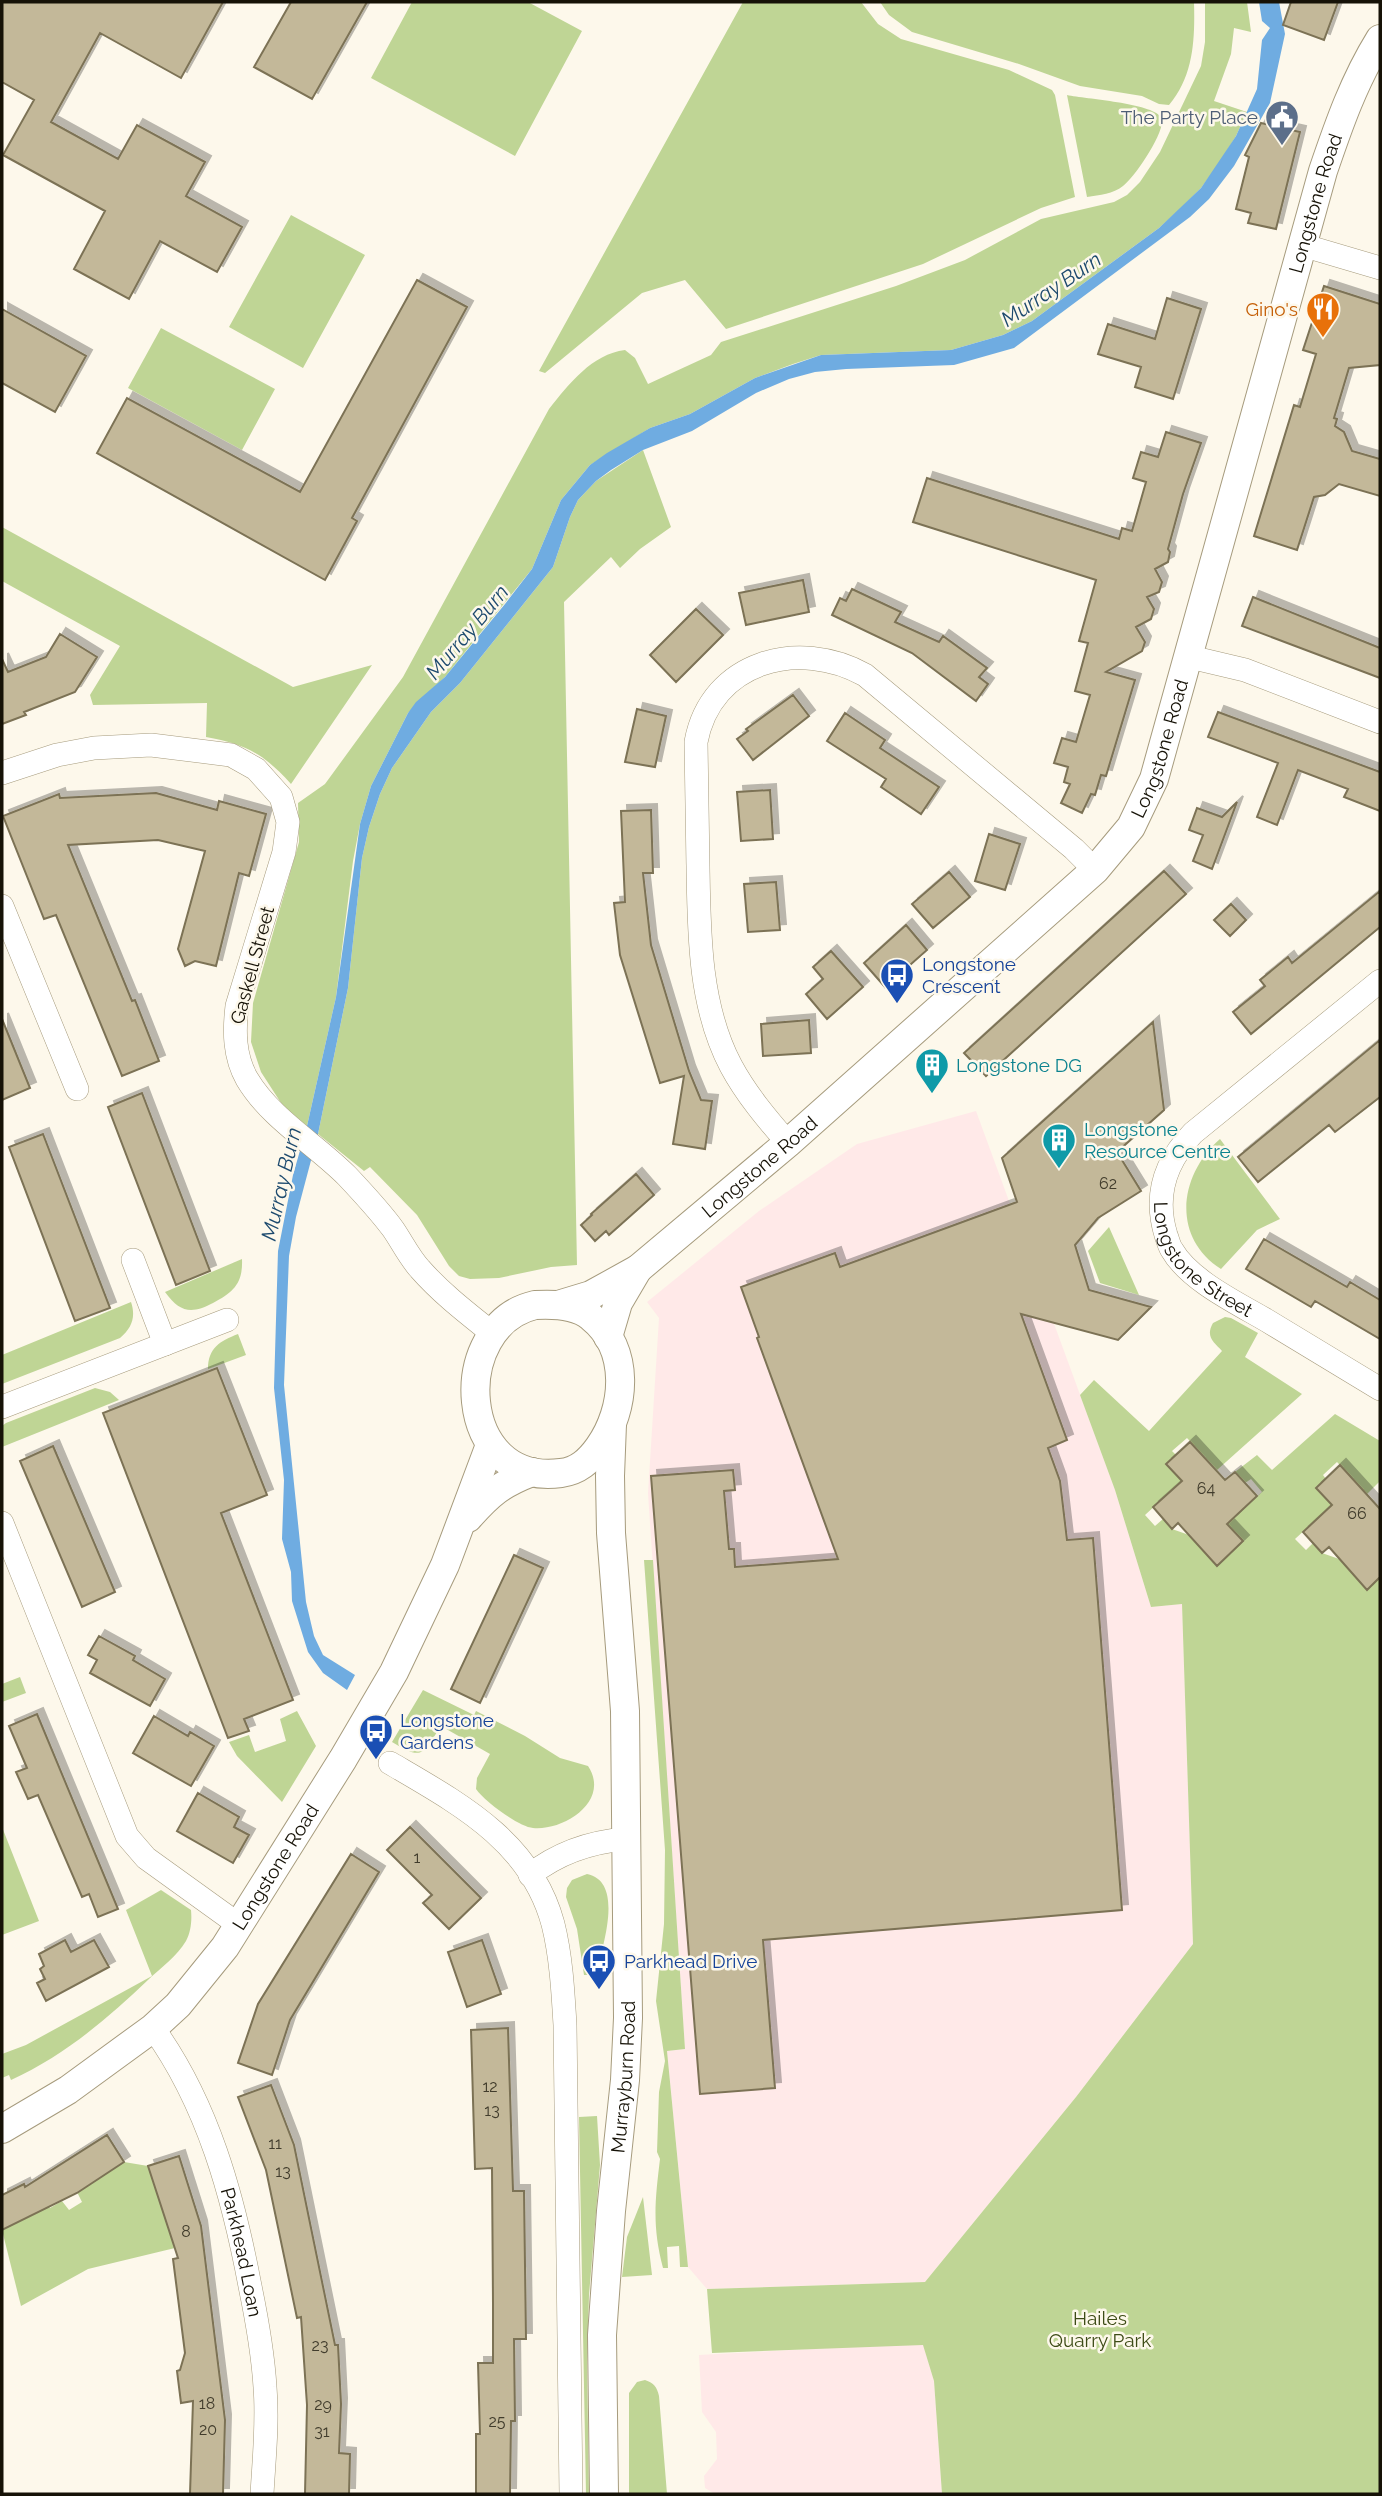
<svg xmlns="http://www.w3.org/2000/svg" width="1382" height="2496" font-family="Raleway,sans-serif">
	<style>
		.industrial { fill: #ffe9e8 }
		.green { fill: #bfd595 }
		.water { fill: #6face1 }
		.building { fill: #c3b899; stroke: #7c7255; stroke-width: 2; filter: url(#shadow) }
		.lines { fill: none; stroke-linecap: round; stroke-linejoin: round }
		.minor-casing { stroke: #a69b7d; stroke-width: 24 }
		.tertiary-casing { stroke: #a69b7d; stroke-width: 30 }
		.minor { stroke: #fff; stroke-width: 23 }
		.tertiary { stroke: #fff; stroke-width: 28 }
		.labels { text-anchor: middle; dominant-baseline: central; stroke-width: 5; stroke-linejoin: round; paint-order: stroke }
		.number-label { font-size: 16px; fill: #413c2c }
		.service-label { font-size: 19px; fill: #4e5e75; stroke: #fdf8eb; text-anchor: end }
		.street-label { font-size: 19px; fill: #161207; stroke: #fdf8eb }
		.food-label { font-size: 19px; fill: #c56008; stroke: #fdf8eb; text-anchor: end }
		.transit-label { font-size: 19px; fill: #164399; stroke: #fdf8eb; text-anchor: start }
		.culture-label { font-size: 19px; fill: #0d838f; stroke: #fdf8eb; text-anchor: start }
		.park-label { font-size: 19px; fill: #3d4b16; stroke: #fdf8eb }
		.water-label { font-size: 21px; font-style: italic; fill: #1d4a6e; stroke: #fdf8eb }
	</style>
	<defs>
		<filter id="shadow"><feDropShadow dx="6" dy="-6" stdDeviation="0" flood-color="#0004"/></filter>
	</defs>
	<rect width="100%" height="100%" fill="#fdf8eb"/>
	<!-- industrial -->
	<path class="industrial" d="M976,1111l139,379 36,117 31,-3 11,340 -117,153 -151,185 -218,7 -19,-22 -21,-216 18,-2 -37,-556 11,-175 -12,-16 112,-91 98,-67z
		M918,2343l5,1 11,37 8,113h-227l-10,-6 -1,-12 13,-17 -1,-27 -14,-20 -3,-57z"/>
	<!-- green -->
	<path class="green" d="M412,2h116l54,29 -67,125 -144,-78z
		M743,2h118l17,22 23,15 108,31 43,20 3,5 20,102 -34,11 -118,56 -197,65 -41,-49 -43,13 -97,80 -6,-2z
		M880,2h314c1,36 0,74 -25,103l-10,-1 -17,-8 -62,-10 -61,-22 -107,-32 -23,-17z
		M1205,2h42l4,30 -17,-4 -3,26 -17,47 33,11 -11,24 -18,29 -17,23 -22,22 -20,18 -127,93 -29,14 -52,15 -130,5 -28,9 -38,14 -65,36 -40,14 -60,37 -29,35 -29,69 -87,108 -37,36 -37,73 -11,38 -7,37 -17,136 -29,129 -24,-20 -22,-34 -10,-30 2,-39 46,-161 -1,-39 27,-19 78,-107 146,-268c20,-25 43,-55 76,-59l10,8 13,26 63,-29 10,-13 175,-56 69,-26 76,-41 73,-17 13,-7 13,-13 20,-30 41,-86 4,-24z
		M1067,95c19,4 84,8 94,22 7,12 -27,61 -38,69 -10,8 -23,9 -36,11z
		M291,215l74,40 -62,113 -74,-41z
		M161,328l114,61 -33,61 -114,-62z
		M643,450l28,77 -31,22 -20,19 -9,-11 -47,45 13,663 -26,2 -52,11 -29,1 -11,-3 -10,-10 -32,-51 -47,-48 -6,4 -46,-37 30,-146 14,-130 7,-31 11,-33 12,-26 39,-56 29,-29 93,-116 17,-50 8,-17 18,-19z
		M2,527l291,160 79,-22 -81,119c-27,-30 -45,-40 -85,-47l1,-34 -114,2 -3,-10 30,-49 -118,-65z
		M1220,1139l60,80 -23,11 -36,39c-50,-32 -42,-94 -1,-130z
		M1109,1227l30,68 -39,-12 -12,-32z
		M242,1259c1,24 -8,33 -29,44 -21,11 -33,10 -48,-11z
		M131,1302c5,15 1,26 -11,36l-118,46v-29z
		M1225,1317l6,1 27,15 -13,24 57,37 -85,76 -30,-32 -15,13 4,4 -10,9 16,17 -37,34 10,11 8,-7 9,10 17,6 28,30 26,-24 -16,-17 35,-32 -11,-13 -6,4 -10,-11 22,-17 15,15 63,-56 45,27v40l-13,13 -30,-32 -14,13 3,4 -10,9 16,17 -37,34 11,11 7,-7 9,10 17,6 28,30 13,-12v917h-438l-8,-113 -11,-36 -211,8 -5,-64 218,-7 151,-185 117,-153 -11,-340 -31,3 -36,-117 -35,-95 14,-15 55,51 73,-80c-8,-9 -17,-14 -9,-28z
		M238,1334l8,21 -38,14c0,-21 12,-28 30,-35z
		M95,1388l15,4 9,8 -117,47v-21l4,-3z
		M644,1560h9l32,489 -18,2 21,216h-8l-1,-21 -12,1 1,21h-5c-11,-42 -8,-67 -3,-109l-3,-7 2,-60 6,-31 -9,-60 8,-77 1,-74z
		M20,1677l6,16 -24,9v-18z
		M423,1690l51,25 2,-4 49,25 35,22 28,8c23,35 -24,65 -55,62 -14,-1 -49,-27 -57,-39l1,-11 13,-24 -49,-28c-18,27 -17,36 -49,16z
		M297,1711l19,35 -34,56 -45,-46 -8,-14 20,-7 6,17 31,-11 -6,-22z
		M2,1827l37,94 -37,14z
		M587,1874c39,8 14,76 9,101h-12l-7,-46 -11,-32 1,-9 5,-8z
		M161,1890l30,20c1,10 0,22 -5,31 -9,15 -25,27 -37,38 -42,40 -85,77 -138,101l-2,-5 -7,3v-24l24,-9 126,-69 -26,-66z
		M597,2116l3,49 -11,130 -2,67 2,132h-3l-7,-377z
		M124,2162l24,4 27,82 -87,21 -67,37 -19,-76 35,-17 -3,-7 9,-7 7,9 12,-7 7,9 13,-8 -5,-10z
		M643,2197l9,78 -30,2 5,-40z
		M645,2380c9,3 12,7 14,16l8,98h-38v-101l8,-11z"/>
	<!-- water -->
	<path class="water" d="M1259,2h20l6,32 -15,69 -36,63 -25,33 -19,18 -176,131 -60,17 -108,4 -31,3 -26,7 -33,14 -64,38 -49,19 -32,20 -15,11 -18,19 -8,17 -17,50 -93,116 -29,29 -39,56 -12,26 -11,33 -7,31 -14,130 -30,146 -22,83 -7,39 -5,129 22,217 8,34 9,19 32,20 -8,15 -24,-17 -15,-21 -16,-51 -1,-29 -9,-33 2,-59 -10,-92 4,-137 15,-76 14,-49 29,-129 24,-173 11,-38 37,-73 8,-11 29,-25 60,-73 27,-35 29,-69 29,-35 17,-12 43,-25 40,-14 65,-36 66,-23 130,-5 52,-15 29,-14 127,-93 42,-40 35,-52 21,-47 5,-49 8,-12 -8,-7z"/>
	<!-- building -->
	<path class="building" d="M2,2h221l-42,76 -81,-45 -49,89 67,37 19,-34 68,37 -19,34 56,31 -25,45 -57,-31 -31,58 -55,-30 31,-58 -102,-56 31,-55 -32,-18z
		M291,2h76l-55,97 -58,-32z
		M1291,2h47l-14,38 -41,-15z
		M1261,123l39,9 -24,97 -28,-6 3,-10 -15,-4 13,-52 -4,-2z
		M417,280l50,27 -115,211 5,3 -32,59 -228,-127 30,-55 173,94z
		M1324,286l56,18v61l-31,3 -15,50 3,1 -2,7 9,6 8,19 28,8v37l-41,-12 -14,11 -11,2 -17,53 -43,-14 40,-131 6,2 16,-53 -13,-4z
		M1167,298l34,11 -28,90 -38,-12 6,-20 -43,-13 10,-30 47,15z
		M2,309l84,47 -31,56 -53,-29z
		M1166,432l35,11 -18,51 -15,55 2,3 -2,10 -13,7 7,13 -3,10 -12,5 7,12 -3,10 -15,8 9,15 -3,9 -36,21 29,8 -29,96 -5,-1 -6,20 -4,-1 -9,19 -21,-10 9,-19 -6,-2 4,-15 -14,-4 8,-25 14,4 14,-47 -15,-4 13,-48 -9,-2 17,-61 -183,-58 14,-44 192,61 3,-11 10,3 14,-49 -13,-4 8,-26 17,5z
		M803,580l6,32 -63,13 -7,-32z
		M852,589l49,23 -6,10 44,20 4,-6 44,32 -8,9 9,7 -12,17 -64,-48 -80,-38 8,-17 6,3z
		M1253,597l127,51v30l-138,-52z
		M696,609l27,26 -47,47 -26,-27z
		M60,634l37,23 -22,35 -51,20 2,3 -24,9v-65l6,13 38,-15z
		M793,695l16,21 -56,44 -16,-21 11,-8 -2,-2z
		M637,709l29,7 -11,51 -30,-5z
		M1218,712l162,60v39l-36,-14 4,-8 -50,-19 -21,55 -20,-8 21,-54 -70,-26z
		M845,713l40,27 -5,8 59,39 -18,27 -40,-27 5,-8 -59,-38z
		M770,790l3,49 -32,2 -4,-49z
		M156,793l61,17 2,-9 47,13 -17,62 -10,-3 -23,93 -21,-5 -10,5 -7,-17 27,-98 -47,-11 -90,5 64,156 3,-1 24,61 -37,15 -66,-161 -12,4 -41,-103 56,-22 1,4z
		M1237,802l-25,67 -19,-8 10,-26 -14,-5 8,-22 25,9z
		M651,810l2,63h-10l8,72 38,126 12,29 11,1 -7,48 -32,-5 11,-68 -24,7 -40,-128 -6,-52 11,-1 -4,-91z
		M989,834l31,10 -15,46 -30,-9z
		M1164,871l22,23 -200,182 -22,-23z
		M949,872l21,25 -37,31 -21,-24z
		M776,882l4,48 -32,2 -4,-48z
		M1380,891v36l-129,107 -18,-22 32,-26 -5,-6 28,-23 4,6z
		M1231,904l15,16 -16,16 -16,-16z
		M906,925l21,25 -42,37 -21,-24z
		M831,951l32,36 -36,32 -21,-25 17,-15 -10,-12z
		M2,1019l28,69 -28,12z
		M809,1020l2,33 -48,3 -2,-32z
		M1153,1022l11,88 -47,42 24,39 -43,27 -23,27 14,45 62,17 -33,33 -97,-26 46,126 -19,8 12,33 7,59 26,-2 29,372 -359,30 12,148 -75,6 -49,-618 82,-6 2,20 -11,1 5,58h5l1,18 103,-8 -81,-221 2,-1 -18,-50 94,-34 5,14 177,-65 -15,-44z
		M1380,1040v57l-45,35 -6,-7 -71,57 -20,-25z
		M142,1093l68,178 -34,14 -68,-178z
		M43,1134l67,174 -35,13 -66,-174z
		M636,1174l18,21 -45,40 -3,-4 -11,10 -14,-16 11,-10 -1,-1z
		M1264,1239l83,48 3,-5 30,18v39l-65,-38 -4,6 -65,-38z
		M217,1368l50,127 -46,18 72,187 -49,19 5,12 -21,7 -125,-325z
		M1190,1442l35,38 10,-8 22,24 -30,28 16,17 -26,25 -39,-43 -6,6 -19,-22 29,-26 -16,-17z
		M53,1446l62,146 -33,15 -62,-146z
		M1340,1465l40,44v68l-13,13 -38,-43 -7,6 -19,-21 29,-27 -16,-17z
		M514,1555l29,13 -63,135 -29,-14z
		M99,1636l36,20 -2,4 32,19 -15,27 -60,-33 7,-13 -9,-5z
		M37,1714l81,195 -20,8 -9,-23 -7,3 -44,-102 -10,4 -12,-27 11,-4 -18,-42z
		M154,1716l34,20 2,-4 24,14 -23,40 -58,-33z
		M198,1793l41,24 -5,10 15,8 -16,28 -56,-32z
		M410,1827l71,71 -32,31 -26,-26 9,-8 -45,-45z
		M351,1854l28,18 -89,148 -18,55 -34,-12 20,-59z
		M65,1940l6,12 23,-12 15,27 -63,34 -9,-18 8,-4 -5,-10 4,-3 -5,-12z
		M482,1940l19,54 -34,13 -19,-55z
		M508,2028l5,163h11l2,148h-12l1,82h-4l-1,73h-34v-60h4l-2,-71h15v-61l-1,-134 -17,1 -4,-139z
		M271,2085l23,60 41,200h3l3,59 -2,49 11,1 -1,40h-44l2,-89 -6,-88 -4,1 -31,-148 -28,-73z
		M107,2135l17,27 -47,31 -75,37v-35l22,-11 1,3z
		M179,2156l22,70 24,194 -2,74h-33l3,-93 -12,2 -4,-32 3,-1 5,-17 -12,-94 5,-1 -30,-92z"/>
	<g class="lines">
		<!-- minor casing -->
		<g class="minor-casing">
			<g id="minor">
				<path d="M1302,245l78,23"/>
				<path d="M1190,657l55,13 135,52"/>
				<path d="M2,773l55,-18 37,-7 57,-3 80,10 25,14 25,28 7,25 -4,30 -47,154c-3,25 -3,50 10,73 23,39 68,65 100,97 16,17 32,34 46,53 9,13 16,28 27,40 21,24 47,44 72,64"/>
				<path d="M2,906l75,183"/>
				<path id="s1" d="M1380,981l-187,152c-28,29 -39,63 -27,102 2,5 3,11 6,15 17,30 65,53 94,70 38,23 76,46 114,69"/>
				<path d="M788,1143c-21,-24 -42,-49 -57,-77 -32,-60 -32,-134 -33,-200 -1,-41 -1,-82 -2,-124 15,-81 103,-104 169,-67l209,174 21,21"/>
				<path d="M133,1260l32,84"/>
				<path d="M2,1407l225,-87"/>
				<path d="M2,1523l125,313 19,22 93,67"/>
				<path d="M390,1763c68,40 141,78 163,161 8,32 10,67 12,101l6,469"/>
				<path d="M530,1875c28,-22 60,-33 95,-36"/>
				<path id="s2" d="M153,2028c55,76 80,168 97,258 7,34 13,68 15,101 3,36 -1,72 -3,107"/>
			</g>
		</g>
		<!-- tertiary casing -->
		<g class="tertiary-casing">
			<g id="tertiary">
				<path d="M535,1305c18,-1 41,-1 56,12 40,32 35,92 8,130 -10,14 -21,24 -38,26 -105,14 -113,-148 -26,-168z"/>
				<path id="s3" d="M558,1305l33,-10 47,-26 150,-126 307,-273 36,-43 23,-48 169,-608c16,-47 31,-90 57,-132"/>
				<path d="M608,1337l10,-34 20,-34"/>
				<path d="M468,1518c22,-25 33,-34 64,-46"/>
				<path id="s4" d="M2,2129l66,-39 85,-62 25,-23 47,-58 118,-188 51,-87 51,-107 45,-120"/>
				<path id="s5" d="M604,2494l-2,-159 9,-124 14,-131 3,-62 -3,-307 -14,-178 -1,-57 2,-52"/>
			</g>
		</g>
		<!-- minor -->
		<use href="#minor" class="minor"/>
		<!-- tertiary -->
		<use href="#tertiary" class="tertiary"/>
	</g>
	<!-- icons -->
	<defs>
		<g id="civic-pin" transform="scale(1.75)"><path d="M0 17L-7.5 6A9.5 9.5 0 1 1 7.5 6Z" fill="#5c6f8a" stroke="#fdf8eb"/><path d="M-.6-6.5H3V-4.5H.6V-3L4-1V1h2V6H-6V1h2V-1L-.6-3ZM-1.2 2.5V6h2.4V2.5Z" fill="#fff"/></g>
		<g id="restaurant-pin" transform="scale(1.75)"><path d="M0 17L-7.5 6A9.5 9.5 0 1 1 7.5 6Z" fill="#e8710a" stroke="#fdf8eb"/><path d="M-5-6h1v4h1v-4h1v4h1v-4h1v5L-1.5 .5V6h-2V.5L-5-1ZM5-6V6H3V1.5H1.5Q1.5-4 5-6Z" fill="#fff"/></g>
		<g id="bus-pin" transform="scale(1.75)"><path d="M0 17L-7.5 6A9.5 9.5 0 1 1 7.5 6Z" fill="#1a4fb4" stroke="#fdf8eb"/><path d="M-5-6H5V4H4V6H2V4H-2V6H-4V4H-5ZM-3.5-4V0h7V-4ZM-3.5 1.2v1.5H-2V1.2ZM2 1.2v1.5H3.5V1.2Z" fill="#fff"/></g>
		<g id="building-pin" transform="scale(1.75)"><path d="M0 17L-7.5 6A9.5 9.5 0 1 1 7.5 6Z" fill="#0f9aa8" stroke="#fdf8eb"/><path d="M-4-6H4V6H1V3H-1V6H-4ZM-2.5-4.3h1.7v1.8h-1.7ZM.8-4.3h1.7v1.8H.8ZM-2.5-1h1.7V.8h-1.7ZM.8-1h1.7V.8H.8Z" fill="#fff"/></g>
	</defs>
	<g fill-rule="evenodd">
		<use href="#civic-pin" x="1282" y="117"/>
		<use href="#restaurant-pin" x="1323" y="309"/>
		<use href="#bus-pin" x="897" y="975"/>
		<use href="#building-pin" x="932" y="1065"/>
		<use href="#building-pin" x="1059" y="1140"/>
		<use href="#bus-pin" x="376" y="1731"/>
		<use href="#bus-pin" x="599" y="1961"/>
	</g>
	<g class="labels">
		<!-- number labels -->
		<g class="number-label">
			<text x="1108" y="1183">62</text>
			<text x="1206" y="1488">64</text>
			<text x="1357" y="1513">66</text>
			<text x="417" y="1857">1</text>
			<text x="490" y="2086">12</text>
			<text x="492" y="2110">13</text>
			<text x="275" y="2143">11</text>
			<text x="283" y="2171">13</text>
			<text x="186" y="2231">8</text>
			<text x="320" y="2345">23</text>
			<text x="207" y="2403">18</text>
			<text x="323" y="2404">29</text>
			<text x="497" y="2421">25</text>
			<text x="208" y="2429">20</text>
			<text x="322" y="2431">31</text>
		</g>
		<!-- service labels -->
		<g class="service-label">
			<text x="1258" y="117">The Party Place</text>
		</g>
		<!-- street labels -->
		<g class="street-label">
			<text stroke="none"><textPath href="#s3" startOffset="1402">Longstone Road</textPath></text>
			<text stroke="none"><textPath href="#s3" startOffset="835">Longstone Road</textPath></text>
			<text transform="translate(252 965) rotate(-75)">Gaskell Street</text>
			<text stroke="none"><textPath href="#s3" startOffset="247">Longstone Road</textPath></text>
			<text stroke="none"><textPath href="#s1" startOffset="394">Longstone Street</textPath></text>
			<text stroke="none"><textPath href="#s4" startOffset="385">Longstone Road</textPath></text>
			<text stroke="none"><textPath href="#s5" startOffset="418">Murrayburn Road</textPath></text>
			<text stroke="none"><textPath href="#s2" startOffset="243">Parkhead Loan</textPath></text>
		</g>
		<!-- food labels -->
		<g class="food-label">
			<text x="1298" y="309">Gino's</text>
		</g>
		<!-- transit labels -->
		<g class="transit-label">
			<text x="922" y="964">Longstone<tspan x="922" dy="22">Crescent</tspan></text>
			<text x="400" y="1720">Longstone<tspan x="400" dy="22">Gardens</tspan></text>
			<text x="624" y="1961">Parkhead Drive</text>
		</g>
		<!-- culture labels -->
		<g class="culture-label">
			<text x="956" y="1065">Longstone DG</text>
			<text x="1084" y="1129">Longstone<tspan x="1084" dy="22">Resource Centre</tspan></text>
		</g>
		<!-- park labels -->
		<g class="park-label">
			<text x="1100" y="2318">Hailes<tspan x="1100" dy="22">Quarry Park</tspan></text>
		</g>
		<!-- water labels -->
		<g class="water-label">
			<text transform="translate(1051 289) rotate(-34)">Murray Burn</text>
			<text transform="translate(467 632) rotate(-50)">Murray Burn</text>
			<text transform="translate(281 1184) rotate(-77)">Murray Burn</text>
		</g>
	</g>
	<!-- border -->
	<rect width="1382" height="2496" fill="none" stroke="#161207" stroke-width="7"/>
</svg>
